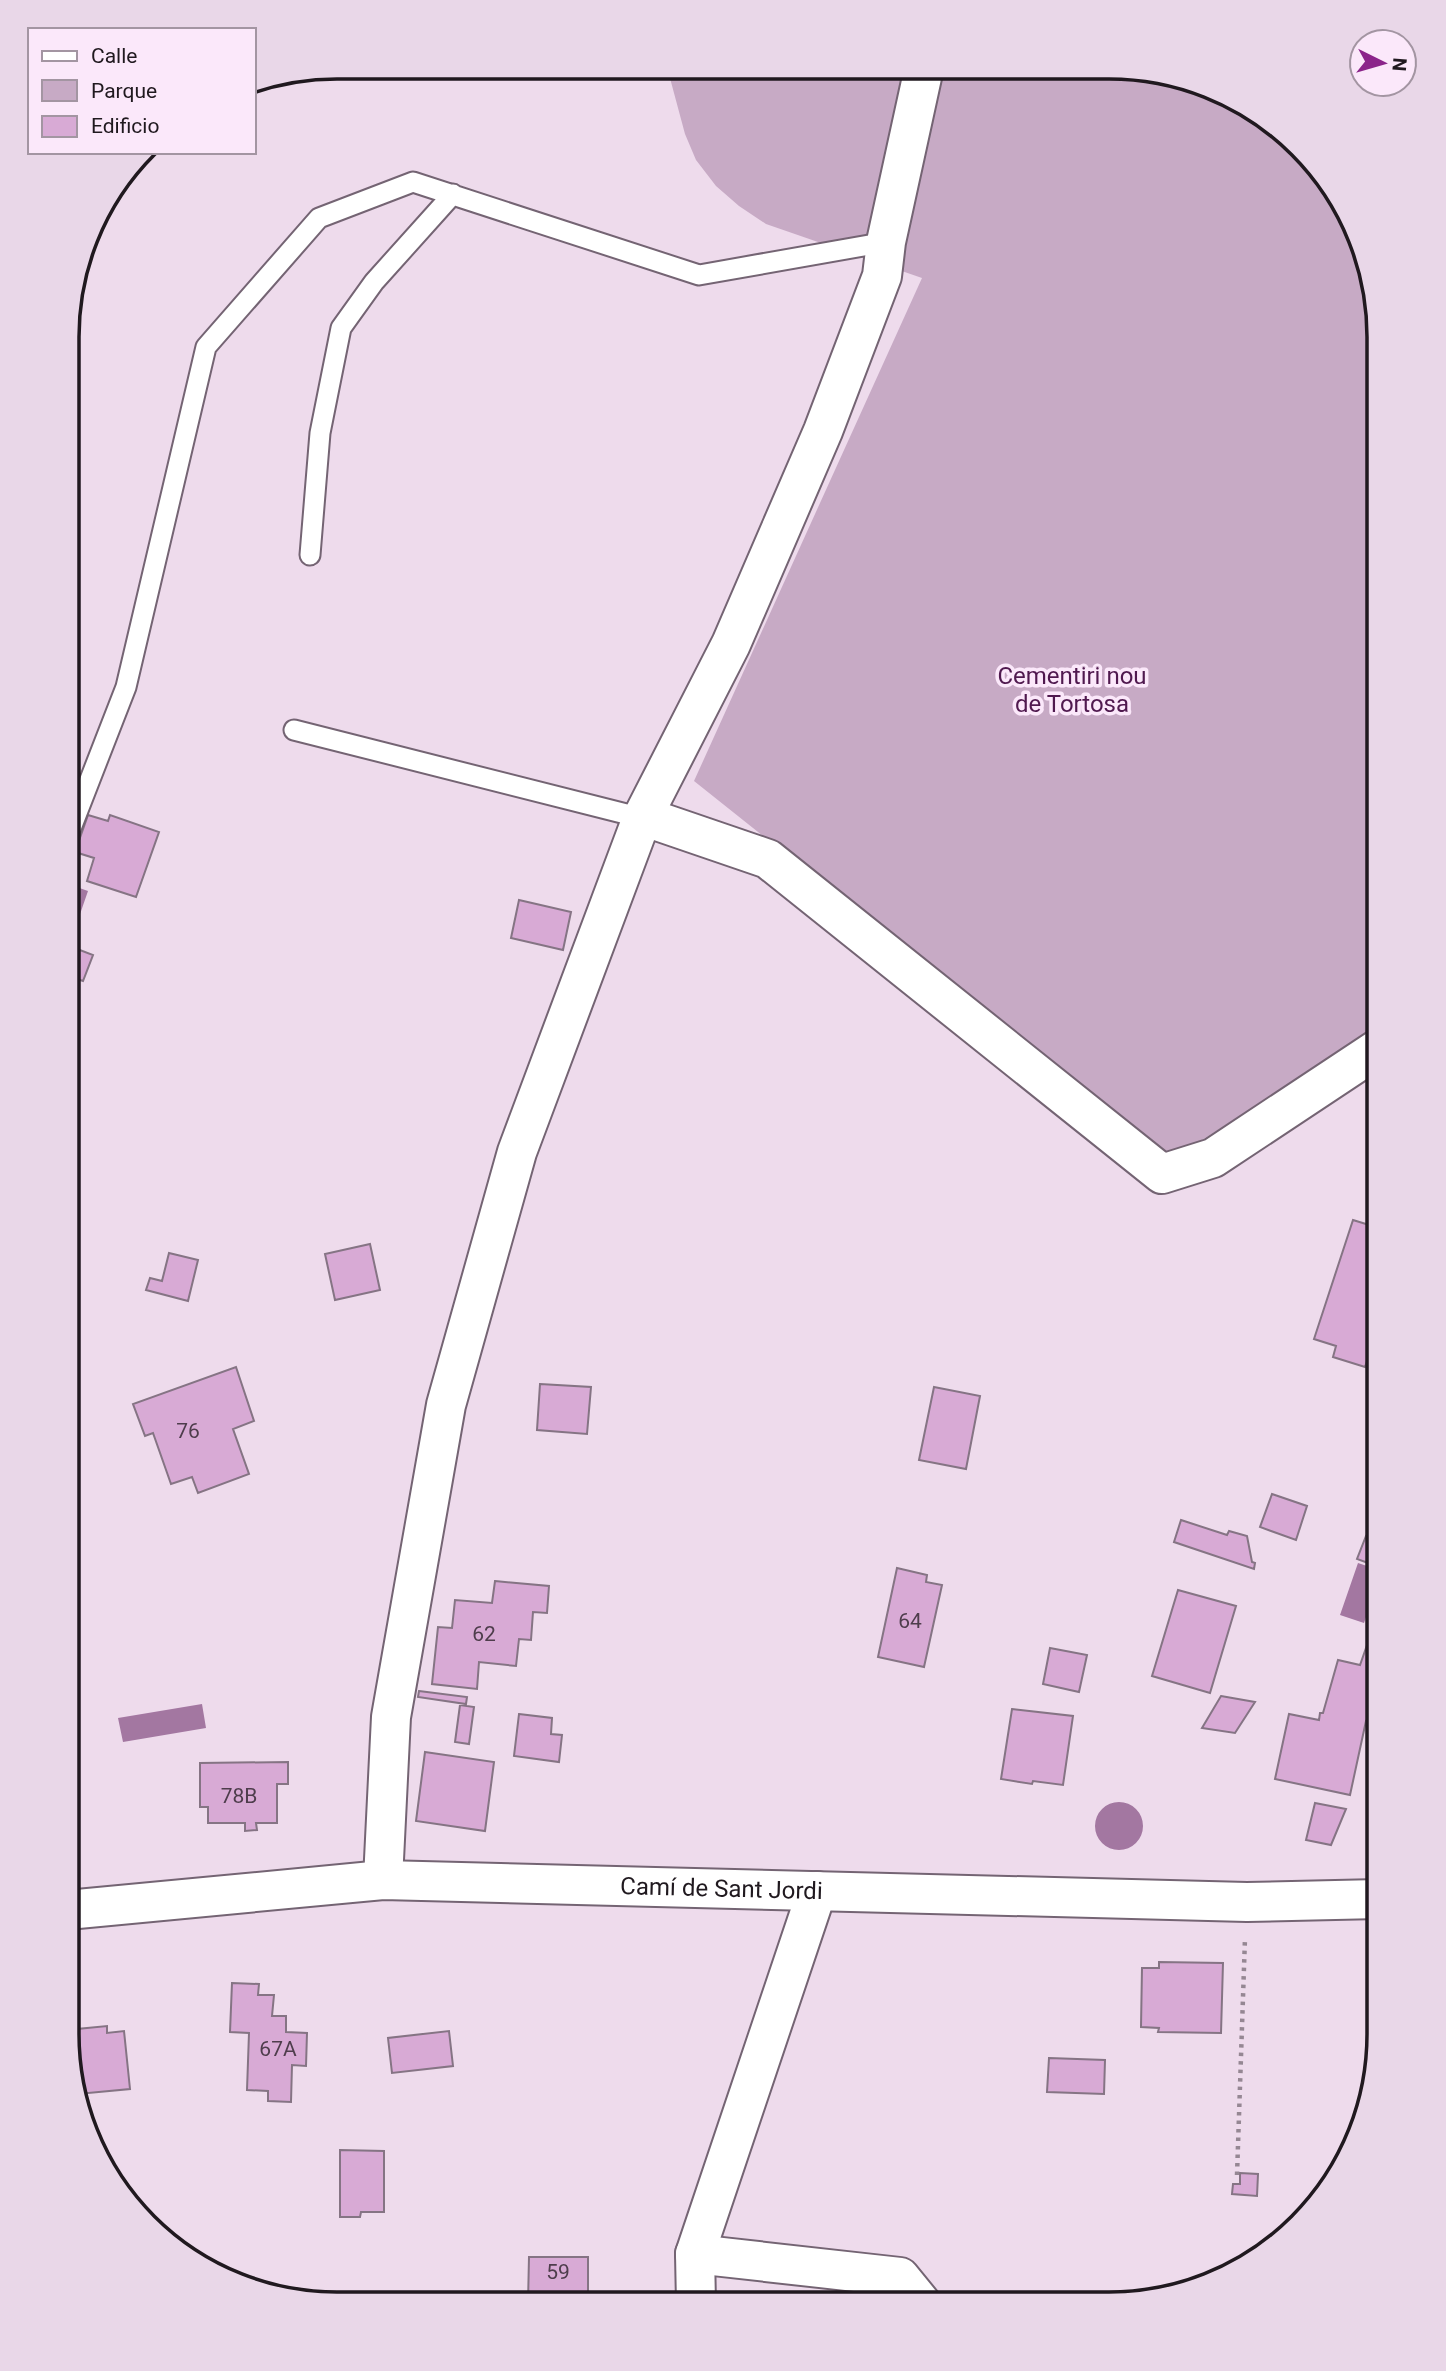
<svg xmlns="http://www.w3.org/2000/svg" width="1446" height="2371" font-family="Roboto,sans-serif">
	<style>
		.green { fill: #c7aac5 }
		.water { fill: #a377a1 }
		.building { fill: #d8aad5; stroke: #857484; stroke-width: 2 }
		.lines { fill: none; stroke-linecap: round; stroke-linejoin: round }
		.lane-casing { stroke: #746473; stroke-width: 23 }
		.street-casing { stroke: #746473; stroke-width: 42 }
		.path { stroke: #958793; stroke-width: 4.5; stroke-dasharray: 3.5 5; stroke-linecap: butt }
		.lane { stroke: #fff; stroke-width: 19 }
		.street { stroke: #fff; stroke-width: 38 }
		.labels { text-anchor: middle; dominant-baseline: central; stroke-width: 7; stroke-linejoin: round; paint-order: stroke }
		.number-label { font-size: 21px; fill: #4e3d4c }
		.park-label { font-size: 24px; fill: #50194f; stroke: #fbe8fa }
		.street-label { font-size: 24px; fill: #20191f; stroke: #fbe8fa }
		.rim { fill: none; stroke: #20191f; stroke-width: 3.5 }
	</style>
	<rect width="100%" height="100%" fill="#eedbec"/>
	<!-- green -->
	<path class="green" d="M667,67l478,2 68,18 61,36 50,49 35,62 20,102v693l-209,131 -476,-379 228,-503 -156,-54 -27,-18 -23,-20 -20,-26 -11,-26z"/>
	<!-- water -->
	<path class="water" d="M68,884l20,7 -18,52h-2z
		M1358,1563l21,7v9l-15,44 -24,-8z
		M202,1704l4,24 -83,14 -5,-24z
		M1095 1826a24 24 0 1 1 48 0a24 24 0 1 1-48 0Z"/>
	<!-- building -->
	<path class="building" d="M88,815l20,6 2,-6 49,17 -23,65 -49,-16 7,-23 -19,-6z
		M519,900l52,12 -8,38 -52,-12z
		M72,947l21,8 -10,26 -15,-5v-19z
		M1353,1220l26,8v97l-14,42 -32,-10 3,-11 -22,-7z
		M370,1244l10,46 -45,10 -10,-46z
		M169,1253l29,7 -10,41 -42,-11 4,-12 12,3z
		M236,1367l18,54 -21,8 16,45 -51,19 -6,-16 -21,7 -18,-51 -8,3 -12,-32z
		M540,1384l51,3 -4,47 -50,-4z
		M934,1387l46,9 -14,73 -47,-9z
		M1272,1494l35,12 -11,34 -36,-13z
		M1181,1520l46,15 2,-4 18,5 5,26 3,1 -1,6 -80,-27z
		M1366,1536l13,5v26l-22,-8z
		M897,1568l30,7 -1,7 16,3 -18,82 -46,-10z
		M495,1581l54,5 -2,27 -14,-1 -2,28 -12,-1 -3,27 -37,-4 -2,27 -45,-5 6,-57 14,1 3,-28 37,3z
		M1178,1590l58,16 -26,87 -58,-17z
		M1379,1611v112l-13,-2 -16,74 -75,-16 14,-65 30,6 1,-7h3l15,-53 22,5z
		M1050,1648l37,7 -8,37 -36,-8z
		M419,1691l48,6 -1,7 -48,-7z
		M1221,1696l34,6 -20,31 -33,-5z
		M460,1705l14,2 -5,37 -14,-2z
		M1012,1709l61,7 -10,69 -30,-4 -1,3 -31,-5z
		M519,1714l33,4 -1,16 11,1 -3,27 -45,-6z
		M425,1752l69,10 -9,69 -69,-10z
		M288,1762v22h-11v39h-21l1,7 -12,1v-8h-37v-16h-8v-44z
		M1315,1803l31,6 -15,36 -25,-5z
		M1159,1962l64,1 -2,70 -63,-1 1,-4 -18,-1 1,-59h17z
		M232,1983l27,1 -1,11h16l-2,21h14v16l21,1 -1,33 -14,-1 -1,37 -23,-1v-10l-21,-1 2,-57 -19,-1z
		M107,2026v7l17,-2 6,58 -52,5 -11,-64z
		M449,2031l4,35 -61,7 -4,-35z
		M1049,2058l56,2 -1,34 -57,-2z
		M340,2150l44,1v61h-23l-1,5h-20z
		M1240,2173l18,1 -1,22 -25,-2 1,-10h7z
		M529,2257h59v46h-60z"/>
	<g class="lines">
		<!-- lane casing -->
		<g class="lane-casing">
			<path id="lane" d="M310,555l10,-122 21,-105 33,-46 79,-88
				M294,730l348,88
				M68,836l58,-149 80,-340 113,-129 94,-36 286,93 187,-33"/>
		</g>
		<!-- street casing -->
		<g class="street-casing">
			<g id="street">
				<path d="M642,818l15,3 111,38 394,315 51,-16 166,-110"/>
				<path d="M383,1880l8,-163 55,-312 71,-253 125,-334 89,-174 92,-213 59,-155 4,-34 38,-174"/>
				<path id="s1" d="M67,1910l316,-30 864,22 132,-3"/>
				<path d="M695,2254l205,23 22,27"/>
				<path d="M696,2303l-1,-49 122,-363"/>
			</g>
		</g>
		<!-- path -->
		<path class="path" d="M1237,2175l8,-237"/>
		<!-- lane -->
		<use href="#lane" class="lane"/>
		<!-- street -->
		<use href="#street" class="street"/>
	</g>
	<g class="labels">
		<!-- number labels -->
		<g class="number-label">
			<text x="188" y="1431">76</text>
			<text x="910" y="1621">64</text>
			<text x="484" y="1634">62</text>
			<text x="239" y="1796">78B</text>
			<text x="278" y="2049">67A</text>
			<text x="558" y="2272">59</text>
		</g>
		<!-- park labels -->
		<g class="park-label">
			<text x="1072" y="676">Cementiri nou<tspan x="1072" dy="28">de Tortosa</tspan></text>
		</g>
		<!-- street labels -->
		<g class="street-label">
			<text stroke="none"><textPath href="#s1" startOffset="656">Camí de Sant Jordi</textPath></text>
		</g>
	</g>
	<!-- crop -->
	<path d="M0 0H1446V2371H0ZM337 79H1109A258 258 0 0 1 1367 337V2034A258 258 0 0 1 1109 2292H337A258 258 0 0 1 79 2034V337A258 258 0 0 1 337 79Z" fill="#e9d7e8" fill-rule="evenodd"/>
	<path class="rim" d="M337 79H1109A258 258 0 0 1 1367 337V2034A258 258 0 0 1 1109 2292H337A258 258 0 0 1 79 2034V337A258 258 0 0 1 337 79Z"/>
	<!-- legend -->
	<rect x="28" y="28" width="228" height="126" fill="#fbe8fa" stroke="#a395a2" stroke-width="2"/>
	<rect x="42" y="51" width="35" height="10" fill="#ffffff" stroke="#a395a2" stroke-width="2"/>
	<text x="91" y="63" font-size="21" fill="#20191f">Calle</text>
	<rect x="42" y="80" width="35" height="21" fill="#c7aac5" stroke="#a395a2" stroke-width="2"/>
	<text x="91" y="98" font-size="21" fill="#20191f">Parque</text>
	<rect x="42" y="116" width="35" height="21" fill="#d8aad5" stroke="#a395a2" stroke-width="2"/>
	<text x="91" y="133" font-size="21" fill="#20191f">Edificio</text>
	<!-- north arrow -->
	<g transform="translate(1383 63) rotate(95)"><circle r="33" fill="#fbe8fa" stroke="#a395a2" stroke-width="2"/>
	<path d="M0-5L12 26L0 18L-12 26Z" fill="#8b248a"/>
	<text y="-10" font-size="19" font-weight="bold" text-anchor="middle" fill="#20191f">N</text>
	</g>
</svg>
